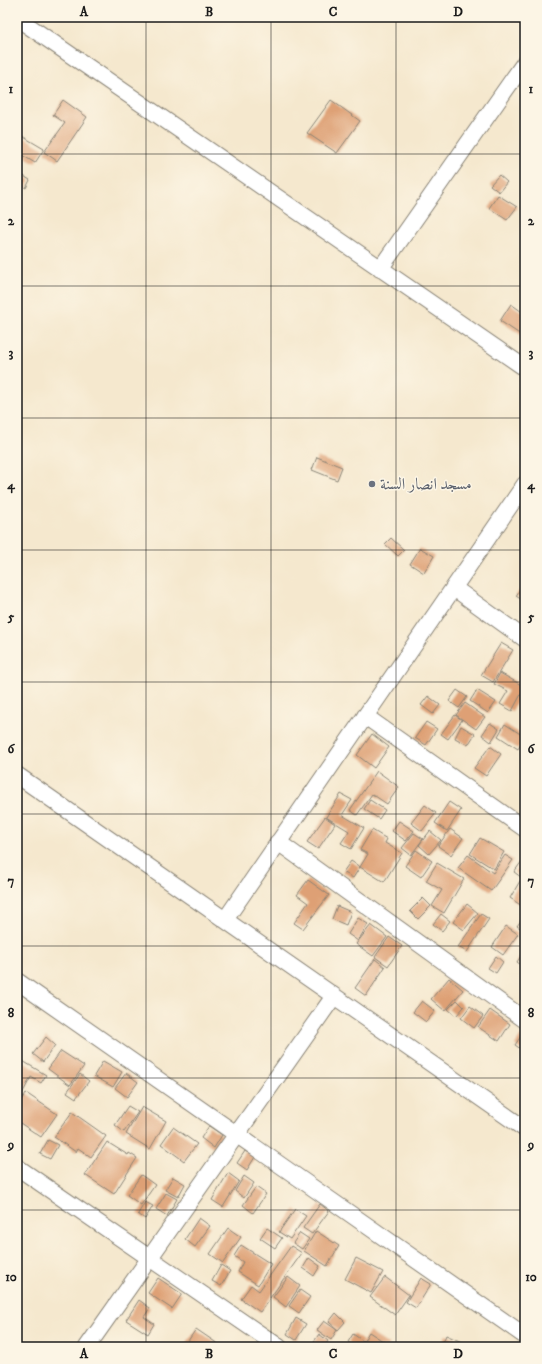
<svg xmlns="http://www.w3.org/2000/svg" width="542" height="1364" font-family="'IM FELL DW Pica',Amiri,serif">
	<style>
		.building { fill: #dea074 }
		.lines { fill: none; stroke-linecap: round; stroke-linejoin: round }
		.street-casing { stroke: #888275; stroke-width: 18 }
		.street { stroke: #fff; stroke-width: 16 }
		.grid { fill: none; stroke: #1c1c1c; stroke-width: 1; stroke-opacity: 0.55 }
		.worship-dot { fill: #6b7280; stroke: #fcf5e5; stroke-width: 1.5 }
		.labels { text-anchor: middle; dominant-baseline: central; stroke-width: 3; stroke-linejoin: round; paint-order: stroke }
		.worship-label { font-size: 16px; fill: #5b616d; stroke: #fcf5e5; text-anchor: start }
		.neatline { fill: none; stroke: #1c1c1c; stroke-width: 1.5 }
		.grid-label { font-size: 13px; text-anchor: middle; font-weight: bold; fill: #1c1c1c }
	</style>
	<rect width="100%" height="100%" fill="#fcf5e5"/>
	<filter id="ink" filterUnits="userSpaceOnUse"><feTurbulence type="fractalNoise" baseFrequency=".025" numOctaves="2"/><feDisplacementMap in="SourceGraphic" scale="8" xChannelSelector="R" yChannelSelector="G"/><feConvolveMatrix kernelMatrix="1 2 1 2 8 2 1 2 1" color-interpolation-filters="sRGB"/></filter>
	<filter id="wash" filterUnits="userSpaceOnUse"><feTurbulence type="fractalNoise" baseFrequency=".012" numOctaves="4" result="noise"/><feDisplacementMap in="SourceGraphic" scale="16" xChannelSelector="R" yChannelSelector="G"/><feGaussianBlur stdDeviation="0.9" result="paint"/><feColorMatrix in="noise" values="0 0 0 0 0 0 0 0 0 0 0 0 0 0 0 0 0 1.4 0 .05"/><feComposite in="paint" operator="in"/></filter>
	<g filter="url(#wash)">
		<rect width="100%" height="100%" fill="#f5e8ce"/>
		<g id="blocks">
			<!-- building -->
			<path class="building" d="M63,100l24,17 -30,44 -13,-9 21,-29 -12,-8z
				M331,100l29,21 -23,32 -30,-20z
				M17,133l27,16 -9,14 -18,-11z
				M17,172l13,8 -4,8 -9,-5z
				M499,175l8,7 -8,10 -9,-7z
				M498,195l19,12 -10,13 -18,-12z
				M511,304l14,10v21l-1,2 -24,-16z
				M317,457l25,10 -5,13 -25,-10z
				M391,538l13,12 -6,6 -13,-12z
				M420,548l14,8 -10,17 -14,-9z
				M525,581v21l-9,-6z
				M501,643l12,7 -20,32 -12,-7z
				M500,673l25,14 -13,24 -12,-7 8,-13 -14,-7z
				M457,690l10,7 -8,11 -10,-7z
				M477,690l19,12 -8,11 -18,-12z
				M428,696l12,9 -7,9 -12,-9z
				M465,703l20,14 -9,12 -20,-14z
				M455,715l7,5 -14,19 -7,-5z
				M426,722l11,7 -11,16 -11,-7z
				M490,723l9,6 -8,13 -9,-7z
				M505,724l20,13 -7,12 -20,-13z
				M461,726l14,8 -7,11 -13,-7z
				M372,734l17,13 -15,21 -17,-13z
				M490,746l11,8 -15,22 -12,-8z
				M377,771l22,16 -12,17 -15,-10 -15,21 -7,-5z
				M341,794l11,6 -10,15 22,13 -13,21 -10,-6 8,-12 -23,-14z
				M370,800l15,10 -6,9 -15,-10z
				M449,802l12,8 -14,21 -12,-8z
				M425,805l11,8 -14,18 -11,-8z
				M325,817l10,7 -17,25 -11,-7z
				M399,821l15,10 -8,10 -14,-10z
				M450,829l13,9 -12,17 -13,-9z
				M372,830l15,9 -2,4 17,10 -18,29 -24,-15 -7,11 -10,-6 8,-11 9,6 8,-13 -8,-4z
				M430,831l11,9 -12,14 -10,-9z
				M414,833l9,6 -12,16 -9,-7z
				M480,838l24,14 -10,17 -24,-15z
				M416,850l16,11 -11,16 -16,-11z
				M468,855l25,18 12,-18 8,5 -22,31 -33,-23z
				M525,857v23l-11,-8z
				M437,863l27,16 -20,34 -12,-7 10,-16 -16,-9z
				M308,880l21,15 -26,34 -9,-6 14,-20 -11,-8z
				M520,881l5,3v24l-15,-10z
				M423,898l8,8 -13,13 -8,-8z
				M467,904l11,9 -14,17 -11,-8z
				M337,906l14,6 -5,13 -14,-6z
				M441,914l9,7 -8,10 -9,-7z
				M481,914l8,5 -22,33 -9,-5z
				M525,915v16l-8,-5z
				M358,918l10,6 -10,17 -10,-7z
				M371,925l16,12 -14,19 -17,-12z
				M506,926l12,8 -15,21 -11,-8z
				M389,937l13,9 -14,20 -13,-9z
				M525,950v18l-8,-6z
				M496,956l7,6 -7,11 -8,-5z
				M375,959l10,8 -19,29 -11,-8z
				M449,978l14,12 -18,21 -14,-12z
				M457,1000l7,7 -8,9 -8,-7z
				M422,1001l13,10 -9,11 -13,-10z
				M470,1006l13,10 -9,12 -13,-10z
				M490,1010l20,14 -11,17 -21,-14z
				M523,1033l2,2v17l-10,-7z
				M46,1037l9,8 -12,17 -10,-8z
				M61,1051l23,15 -14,19 -22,-16z
				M21,1060l25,15 -5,8 -10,-6 -9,17 -5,-3v-25z
				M103,1061l19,11 -9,15 -19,-11z
				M126,1073l12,9 -11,15 -12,-9z
				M80,1074l9,7 -13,17 -9,-6z
				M26,1093l31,21 -16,23 -24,-16v-15z
				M128,1106l10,6 -14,20 -9,-7z
				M142,1107l24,14 -16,28 -24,-15z
				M72,1112l34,24 -15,21 -13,-9 -2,4 -22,-15z
				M209,1126l13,9 -8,13 -13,-10z
				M173,1127l24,17 -13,17 -23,-17z
				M48,1140l10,5 -8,14 -10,-5z
				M107,1142l21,13 1,-2 8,5 -23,36 -29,-19z
				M245,1151l10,6 -8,13 -10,-7z
				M228,1173l11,8 -16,26 -11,-7z
				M141,1175l14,10 -14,20 -14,-10z
				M244,1176l10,7 -10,15 -9,-7z
				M173,1177l12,7 -7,13 -13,-7z
				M256,1187l10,7 -13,19 -10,-8z
				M166,1193l11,6 -10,17 -11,-7z
				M145,1202l8,4 -8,13 -7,-5z
				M320,1204l9,7 -17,23 -9,-6z
				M295,1209l11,7 -16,23 -11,-7z
				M199,1218l11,8 -15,21 -10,-8z
				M228,1228l13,9 -18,26 -13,-9z
				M267,1228l15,10 -7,10 -15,-10z
				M316,1231l23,15 -12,20 -23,-15z
				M300,1233l9,6 -7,10 -9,-6z
				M241,1245l30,19 -13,21 -20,-13 5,-10 -9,-6z
				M291,1246l11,7 -42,59 -19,-13 10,-14 8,6z
				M309,1258l11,8 -6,10 -11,-8z
				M356,1258l27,14 -12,21 -26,-14z
				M221,1265l9,6 -9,15 -9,-5z
				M288,1277l12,9 -14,21 -13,-10z
				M385,1277l24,18 -14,20 -25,-18z
				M158,1278l24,16 -10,15 -24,-16z
				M421,1278l10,6 -15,24 -10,-6z
				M300,1290l10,7 -11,16 -10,-7z
				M139,1300l11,8 -6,9 10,7 -6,10 -22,-14z
				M336,1313l9,9 -7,8 -9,-8z
				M296,1318l10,6 -10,16 -9,-6z
				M324,1321l13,9 -6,10 -14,-10z
				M196,1329l22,15 -2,3h-32z
				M369,1332l20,13 -2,2h-27z
				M319,1334l9,7 -4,6h-12l-1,-1z
				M353,1334l10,7 -4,6h-4l-7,-5z
				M446,1335l27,12h-32z"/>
		</g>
	</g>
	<g filter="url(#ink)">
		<use href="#blocks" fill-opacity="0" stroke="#888275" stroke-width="1"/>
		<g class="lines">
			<!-- street casing -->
			<g class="street-casing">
				<path id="street" d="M17,18l508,350
					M380,269l145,-207
					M454,588l71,51
					M365,716l160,113
					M17,775l508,354
					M278,842l247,178
					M225,920l300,-436
					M17,981l508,355
					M17,1167l262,180
					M87,1347l247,-351"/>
			</g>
			<!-- street -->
			<use href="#street" class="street"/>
		</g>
	</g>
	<!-- grid -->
	<path class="grid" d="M146,17v1330M271,17v1330M396,17v1330M17,154h508M17,286h508M17,418h508M17,550h508M17,682h508M17,814h508M17,946h508M17,1078h508M17,1210h508"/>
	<!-- markers -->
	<circle class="worship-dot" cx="372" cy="484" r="4"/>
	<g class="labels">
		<!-- worship labels -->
		<g class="worship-label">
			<text x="380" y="484">مسجد انصار السنة</text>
		</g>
	</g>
	<!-- margin -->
	<rect width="542" height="1364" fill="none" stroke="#fcf5e5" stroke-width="44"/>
	<rect x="22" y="22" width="498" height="1320" class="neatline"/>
	<g class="grid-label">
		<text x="84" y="16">A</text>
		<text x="209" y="16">B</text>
		<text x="333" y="16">C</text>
		<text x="458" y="16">D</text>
		<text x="11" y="93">1</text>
		<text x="531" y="93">1</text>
		<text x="11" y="225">2</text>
		<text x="531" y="225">2</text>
		<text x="11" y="357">3</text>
		<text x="531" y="357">3</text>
		<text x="11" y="489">4</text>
		<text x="531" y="489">4</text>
		<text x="11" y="621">5</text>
		<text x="531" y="621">5</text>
		<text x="11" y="753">6</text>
		<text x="531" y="753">6</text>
		<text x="11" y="885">7</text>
		<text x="531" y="885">7</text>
		<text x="11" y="1017">8</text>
		<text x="531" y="1017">8</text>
		<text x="11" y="1149">9</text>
		<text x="531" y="1149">9</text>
		<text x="11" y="1281">10</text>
		<text x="531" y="1281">10</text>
		<text x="84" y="1358">A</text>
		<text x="209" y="1358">B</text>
		<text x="333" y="1358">C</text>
		<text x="458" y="1358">D</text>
	</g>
</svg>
